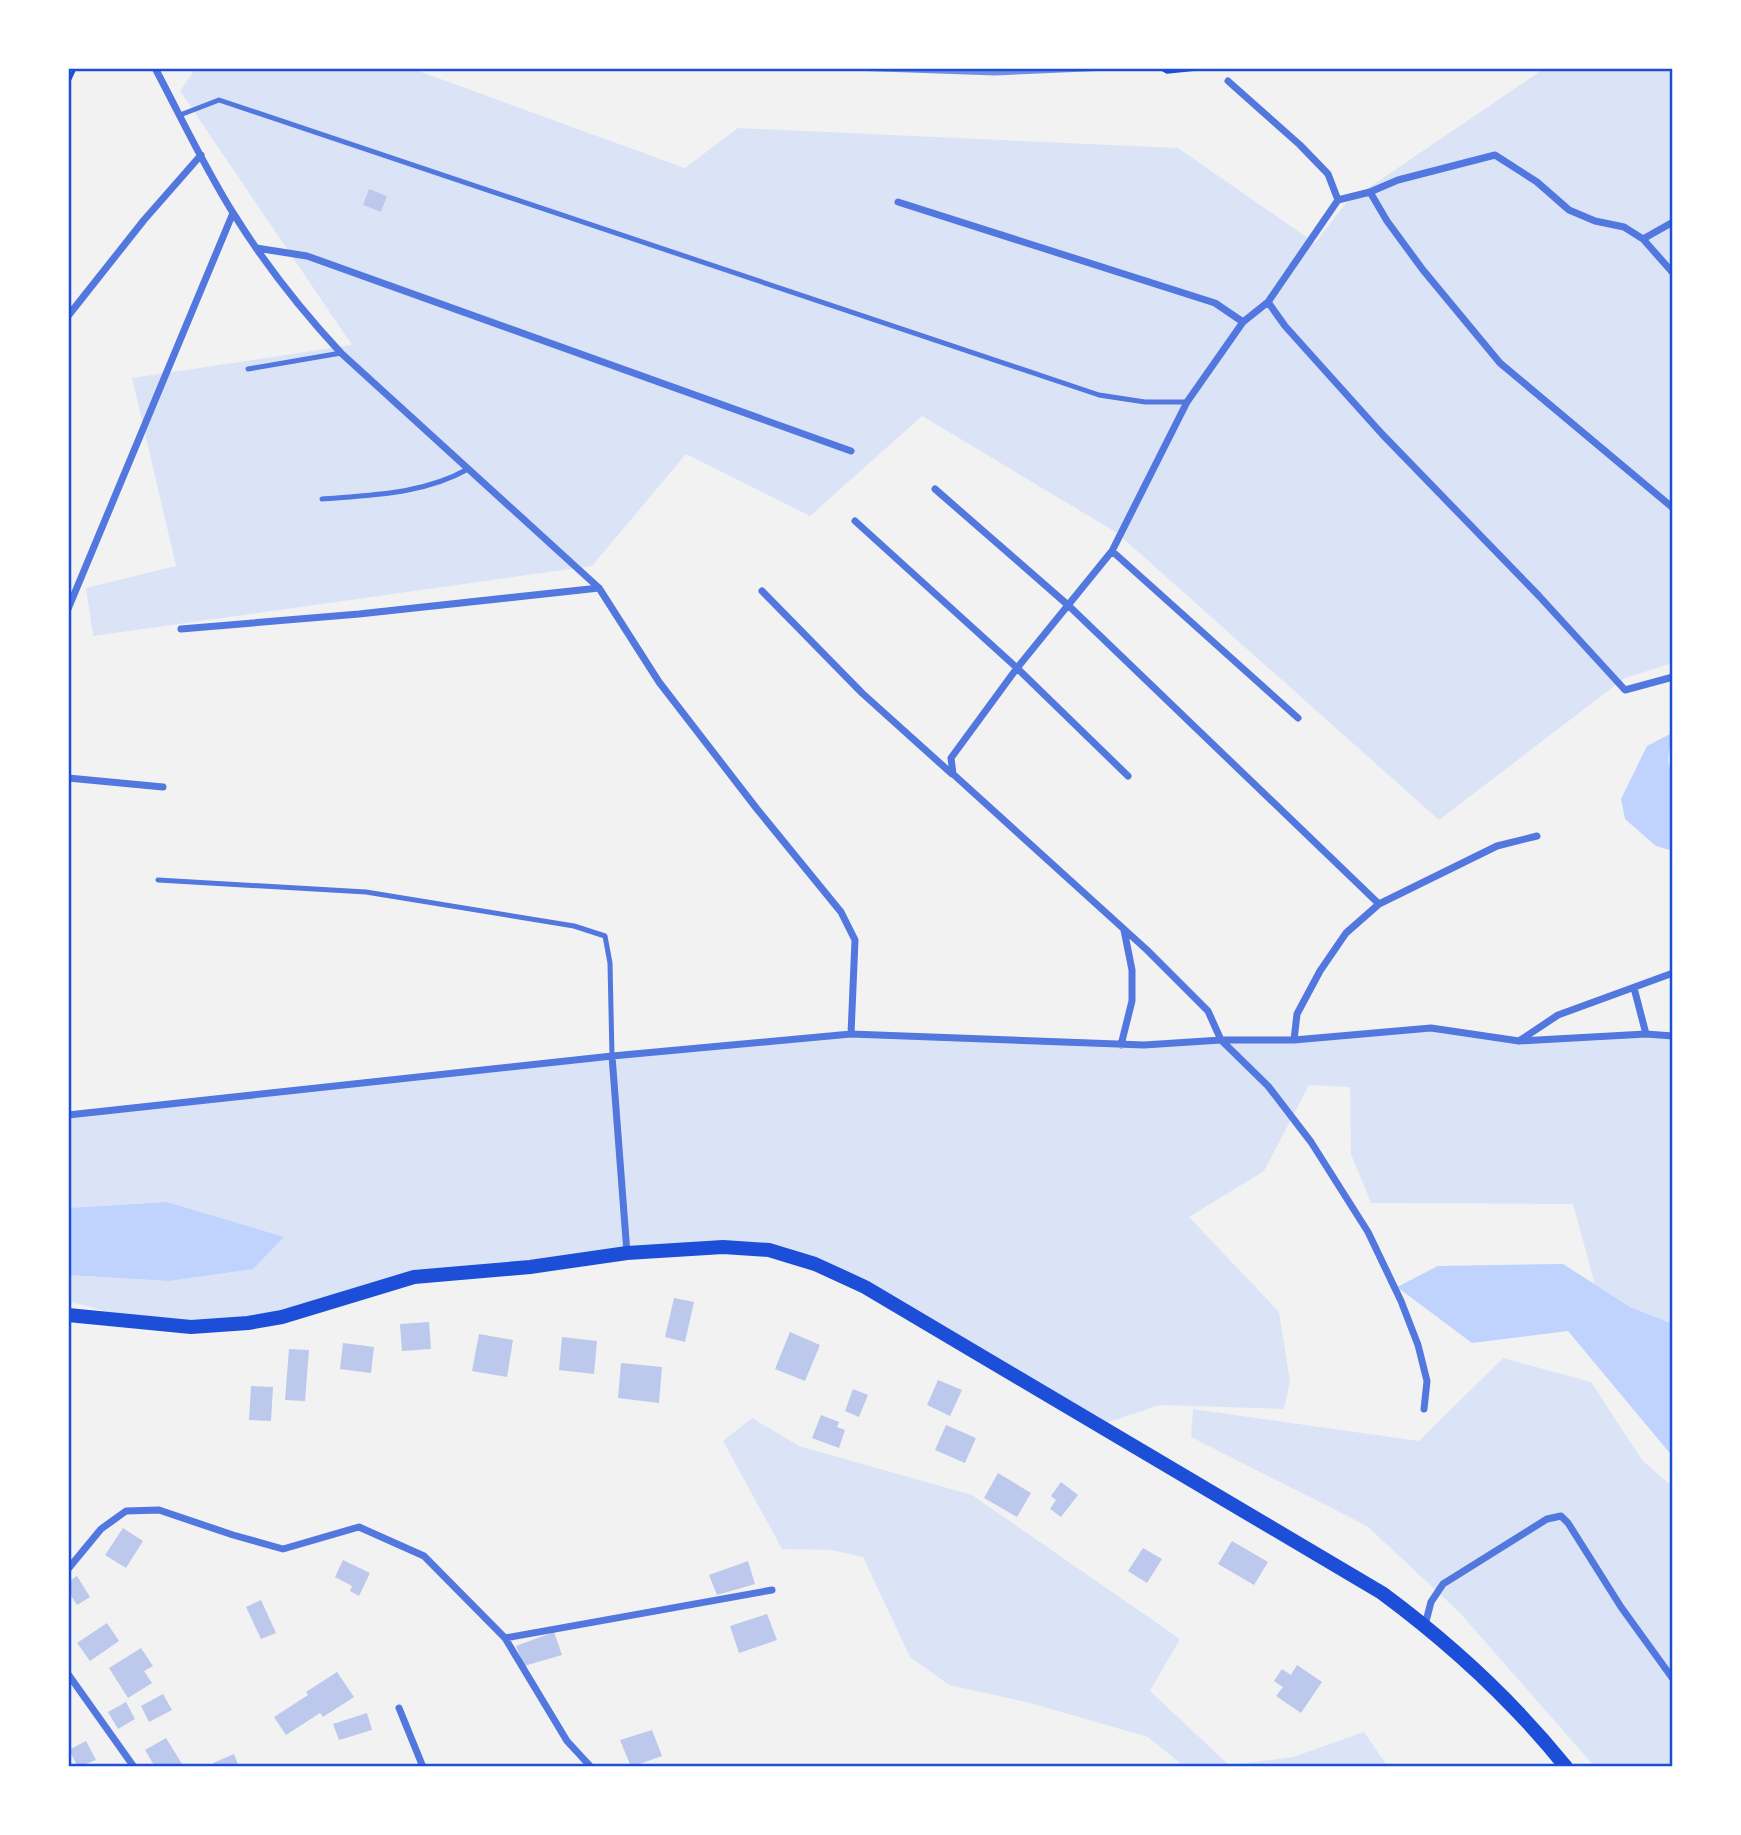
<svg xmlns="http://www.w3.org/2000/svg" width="1741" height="1835" font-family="Overpass,sans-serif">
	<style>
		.green { fill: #dbe4f7 }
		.water { fill: #bfd3fe }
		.building { fill: #bdc9ec }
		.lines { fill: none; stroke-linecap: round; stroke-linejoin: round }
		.path { stroke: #1d4ed8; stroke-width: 3.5 }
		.service { stroke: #5277de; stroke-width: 5 }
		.minor { stroke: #5277de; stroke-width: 7 }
		.secondary { stroke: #1d4ed8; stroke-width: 14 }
		.rail { stroke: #7290e2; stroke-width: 5 }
		.neatline { fill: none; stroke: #1d4ed8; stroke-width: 2.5 }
	</style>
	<rect width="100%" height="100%" fill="#f2f2f2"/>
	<!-- green -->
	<path class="green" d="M196,68h214l275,100 53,-40 440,20 137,95 31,-40 199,-135h128v595l-48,15 -186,142 -322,-287 -195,-117 -112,100 -124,-62 -94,112 -499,70 -7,-48 90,-22 -44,-188 220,-33 -172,-254z
		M1431,1028l88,13 154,-5v288l-43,-17 -35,-22 -22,-81 -202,-1 -20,-49 -1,-67 -41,-2 -45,86 -75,46 90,95 11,69 -6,28 -124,-4 -60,20 -285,-161 -92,-17 -272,28 -203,48 -106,-2 -74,-20v-26l100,6 115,-44 -116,-35 -99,6v-93l544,-59 239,-22 270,11 173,-5z
		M1503,1358l88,24 51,78 31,27v280h-78l-136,-155 -92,-86 -176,-89 2,-28 226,32z
		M752,1418l47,28 173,49 208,144 -30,52 79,74 64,-8 71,-25 24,35h-203l-37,-30 -118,-34 -81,-18 -39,-28 -47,-100 -31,-7 -50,-1 -59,-108z"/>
	<!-- water -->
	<path class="water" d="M1672,733l-4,27 5,24v67l-17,-5 -31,-27 -4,-20 26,-53z
		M167,1202l117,35 -31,32 -85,12 -100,-6v-67z
		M1563,1264l67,43 43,17v133l-105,-126 -96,12 -75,-56 41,-21z"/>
	<!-- building -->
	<path class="building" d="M369,189l18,7 -6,16 -18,-7z
		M674,1298l20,4 -9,40 -20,-5z
		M429,1322l2,27 -29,2 -2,-27z
		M790,1332l30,13 -15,36 -30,-12z
		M479,1334l34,6 -6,37 -35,-6z
		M562,1337l35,4 -3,33 -35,-4z
		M343,1343l31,4 -3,26 -31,-4z
		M289,1349l20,1 -4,51 -20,-1z
		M621,1363l41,4 -3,36 -41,-5z
		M938,1380l24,10 -12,26 -23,-11z
		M251,1386l22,1 -2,34 -22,-1z
		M853,1389l15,6 -9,22 -14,-6z
		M821,1415l18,7 -2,5 8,3 -6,18 -27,-10z
		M946,1425l30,13 -11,25 -30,-13z
		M998,1473l33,20 -14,24 -33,-19z
		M1061,1482l17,13 -17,22 -11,-8 6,-9 -5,-4z
		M123,1528l20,13 -17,27 -21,-13z
		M1232,1541l36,21 -14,23 -36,-21z
		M1143,1548l19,11 -15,24 -19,-12z
		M343,1560l27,13 -11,23 -9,-5 2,-5 -17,-9z
		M748,1561l7,23 -38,11 -8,-20z
		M77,1576l13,21 -13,8 -9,-14v-9z
		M261,1600l15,33 -15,6 -15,-32z
		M767,1614l10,26 -38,13 -9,-27z
		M107,1623l12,18 -29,20 -13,-18z
		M554,1632l8,23 -38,11 -8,-20z
		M141,1648l12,18 -9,5 8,12 -24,15 -19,-30z
		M1297,1665l25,17 -21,31 -25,-17 7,-9 -9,-6 8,-12 9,6z
		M337,1672l17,25 -31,20 -3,-4 -34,22 -12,-18 34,-22 -2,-3z
		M163,1694l9,16 -23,12 -8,-16z
		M126,1702l9,17 -17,10 -10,-17z
		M367,1713l5,17 -33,10 -6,-16z
		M652,1730l10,26 -31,11 -11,-27z
		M166,1738l18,29h-29l-10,-17z
		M86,1741l10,19 -18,7 -9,-17z
		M234,1754l5,13h-24l-2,-4z"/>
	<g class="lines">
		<!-- path -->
		<path class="path" d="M1160,68l7,4 39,-4
			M68,83l7,-15"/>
		<!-- service -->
		<path class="service" d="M180,115l39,-15 880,295 46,7h42
			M248,369l93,-16
			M322,499c50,-4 102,-5 146,-30
			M158,880l208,12 208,34 31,10 5,27 2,93"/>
		<!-- minor -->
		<path class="minor" d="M155,68c26,49 50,101 80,148 30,48 67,95 106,137l258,235 60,94 98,127 84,103 14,28 -4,94
			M1228,81l72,64 28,29 10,26
			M1370,192l17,29 36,49 77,93 173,145
			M898,202l317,101 28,19
			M1643,239l30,-17
			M256,248l51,8 544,195
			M1268,302l17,24 97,108 157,162 86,94 48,-13
			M68,316l76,-96 57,-65
			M935,489l134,117 310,298
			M855,521l162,147 111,108
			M1112,551l186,167
			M762,591l100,102 90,81
			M68,609l165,-396
			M181,629l178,-15 240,-26
			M68,778l95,9
			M1634,988l12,46
			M1294,1040l3,-26 23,-43 26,-38 33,-29 118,-58 40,-10
			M1519,1041l39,-26 115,-42
			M1121,1045l11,-44v-31l-8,-40
			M612,1056l15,197
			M68,1115l544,-59 239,-22 293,11 77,-5h73l137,-12 88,13 127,-7 27,2
			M1424,1409l3,-28 -9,-36 -17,-44 -33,-69 -57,-90 -43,-56 -47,-46 -13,-29 -61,-61 -194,-176 -2,-16 66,-90 95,-117 75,-149 56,-80 25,-20 70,-102 32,-8 28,-12 97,-25 42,27 32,28 26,11 29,6 19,12 30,34
			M68,1569l33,-40 25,-18 33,-1 74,25 50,14 76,-22 65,29 81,82 62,103 24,26
			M1425,1625l6,-23 12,-18 104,-65 14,-3 7,7 53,84 52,72
			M505,1638l267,-48
			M68,1674l66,93
			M399,1708l24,59"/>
		<!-- secondary -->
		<path class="secondary" d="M68,1315l123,12 57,-4 34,-6 132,-40 116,-10 97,-14 96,-6 46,3 46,14 50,23 517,306c69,51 130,107 184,174"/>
		<!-- rail -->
		<path class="rail" d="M852,68l143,5 114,-5"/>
	</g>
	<!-- border -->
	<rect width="1741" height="1835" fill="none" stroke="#ffffff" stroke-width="140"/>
	<rect x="70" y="70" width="1601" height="1695" class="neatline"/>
</svg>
